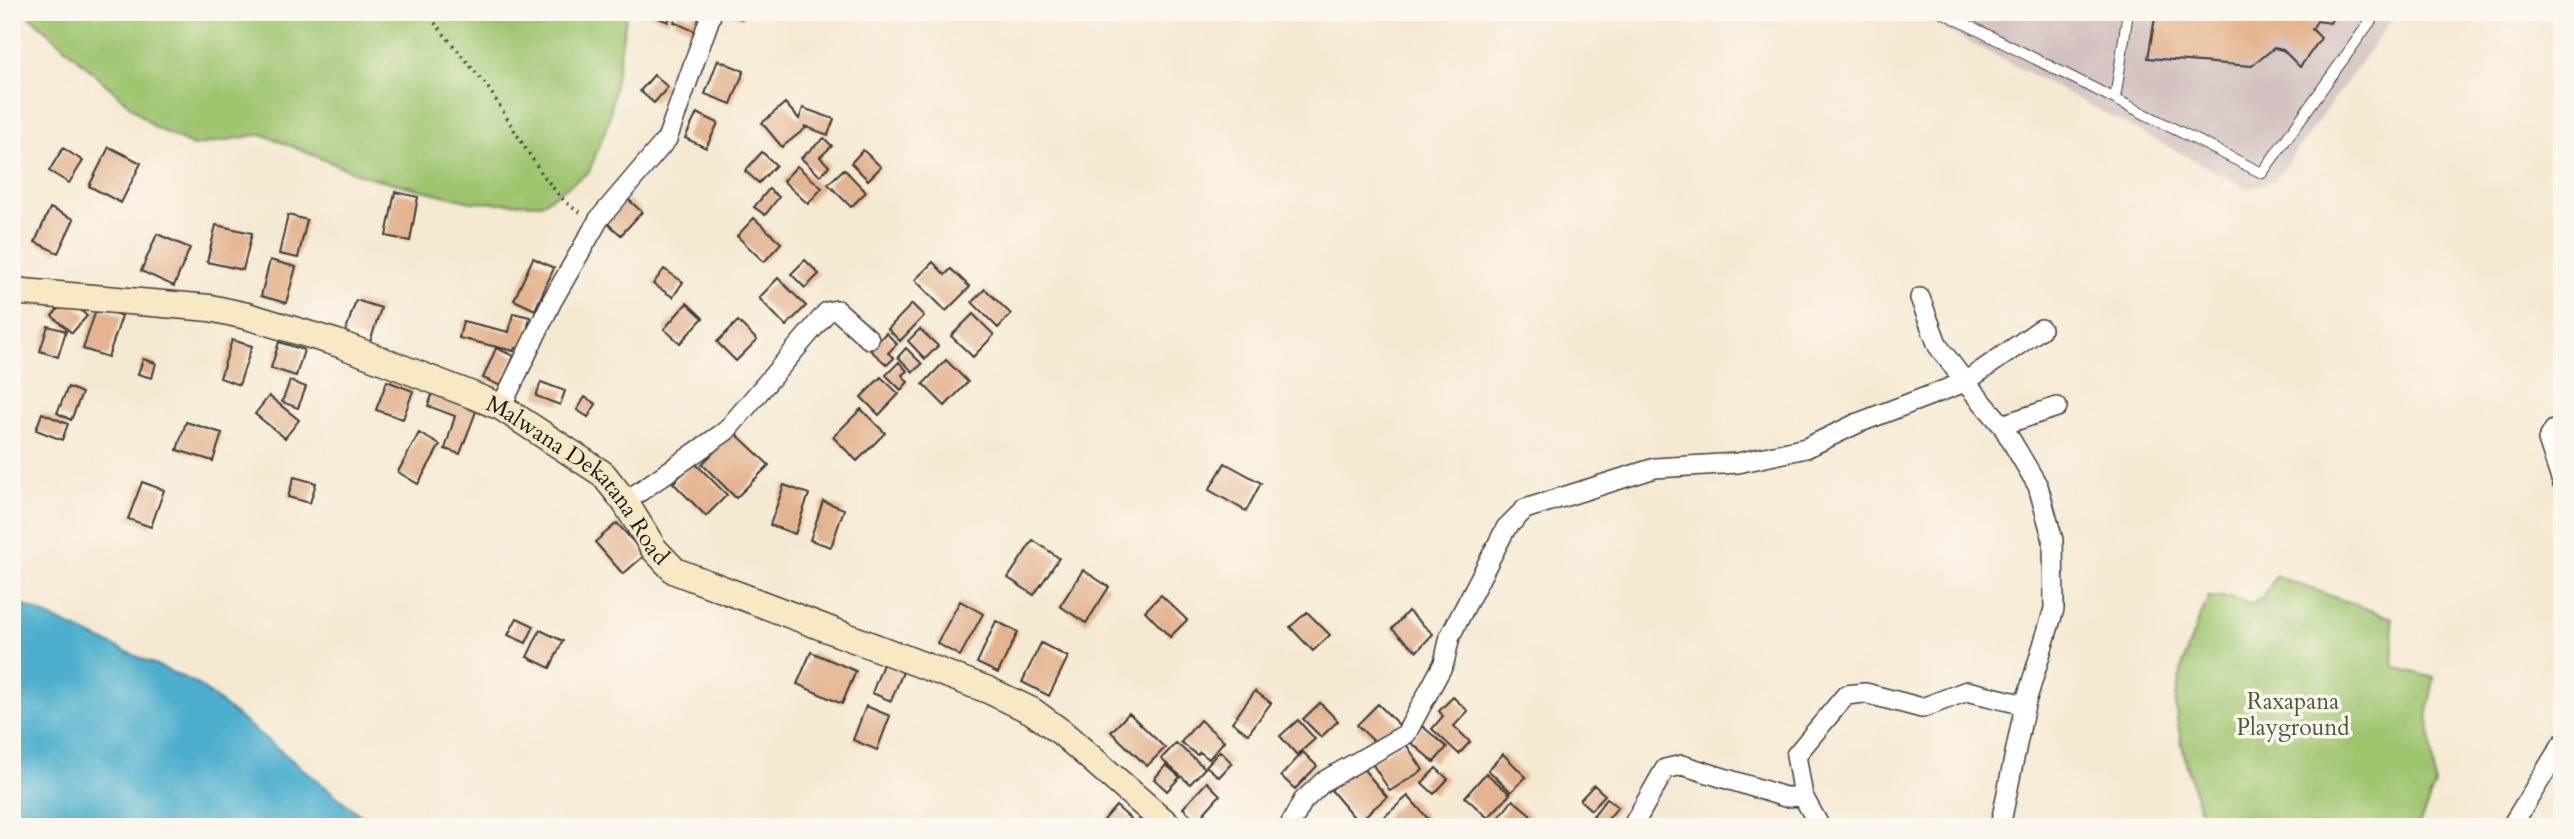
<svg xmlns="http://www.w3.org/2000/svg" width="2574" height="839" font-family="Cardo,serif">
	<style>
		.industrial { fill: #d2bfbf }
		.green { fill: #9ec46e; stroke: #5d7045; stroke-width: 2 }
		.water { fill: #4eafcd; stroke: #356674; stroke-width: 2 }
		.building { fill: #e3b48f }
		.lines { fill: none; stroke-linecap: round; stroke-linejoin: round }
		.service-casing { stroke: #3d3b37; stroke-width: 12 }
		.minor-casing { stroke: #3d3b37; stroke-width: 22 }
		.secondary-casing { stroke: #3d3b37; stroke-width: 29 }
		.path { stroke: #3d3b37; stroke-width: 3.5; stroke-dasharray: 2 5; stroke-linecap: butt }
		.service { stroke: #fff; stroke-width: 10 }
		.minor { stroke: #fff; stroke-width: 19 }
		.secondary { stroke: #f8e8c3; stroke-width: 26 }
		.labels { text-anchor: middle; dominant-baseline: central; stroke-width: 7; stroke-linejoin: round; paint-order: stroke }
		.street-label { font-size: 23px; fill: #1c1c1c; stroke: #fbf7ec }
		.park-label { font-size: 23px; fill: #4a5739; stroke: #fbf7ec }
	</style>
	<rect width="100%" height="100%" fill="#fbf7ec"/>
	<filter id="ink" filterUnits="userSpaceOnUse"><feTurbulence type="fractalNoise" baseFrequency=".0143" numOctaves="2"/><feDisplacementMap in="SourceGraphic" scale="14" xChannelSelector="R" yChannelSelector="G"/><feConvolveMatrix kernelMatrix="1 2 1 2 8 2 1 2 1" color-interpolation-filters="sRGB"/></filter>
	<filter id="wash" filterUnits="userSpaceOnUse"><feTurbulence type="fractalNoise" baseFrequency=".00686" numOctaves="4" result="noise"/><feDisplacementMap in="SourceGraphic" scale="28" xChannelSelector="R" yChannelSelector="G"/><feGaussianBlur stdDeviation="1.57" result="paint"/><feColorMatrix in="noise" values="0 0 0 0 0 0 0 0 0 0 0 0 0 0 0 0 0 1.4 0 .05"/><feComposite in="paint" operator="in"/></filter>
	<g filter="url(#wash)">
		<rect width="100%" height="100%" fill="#f5e9d2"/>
		<!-- industrial -->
		<path class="industrial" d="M1912,12h485l-121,167 -27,10z"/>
		<!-- green -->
		<path class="green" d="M25,12h602l-18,108 -20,52 -48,32 -70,-2 -110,-27 -99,-41 -69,12 -39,-19z
			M2276,576l116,42 2,49 40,11 -6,31 7,76 -17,42h-213c-9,-28 -31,-101 -29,-127 4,-36 18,-70 33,-103h22l20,8 12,-8z"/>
		<!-- water -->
		<path class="water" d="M12,600l184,83 179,144h-363z"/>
		<g id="blocks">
			<!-- building -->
			<path class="building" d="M645,12h27l-4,10z
				M678,12l15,5 2,-5h9l-8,20 -22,-10z
				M726,12h19l-3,7z
				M2156,12h180l-6,11 -13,-2 -5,8 9,9 -21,29 -17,-17 -9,-2 -22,18 -104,-8z
				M718,60l26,11 -13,33 -26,-10z
				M654,75l14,12 -14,16 -14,-12z
				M785,103l14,16 4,-11 31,11 -6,16 -24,-9 2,2 -24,19 -20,-24z
				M697,113l21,10 -12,25 -21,-10z
				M824,138l8,8 -12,11 9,9 -9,10 -19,-18z
				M109,147l32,16 -20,40 -32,-17z
				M63,148l20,13 -14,22 -20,-12z
				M863,150l18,17 -13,13 -17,-17z
				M762,152l14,13 -17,18 -14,-12z
				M797,166l25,22 -14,16 -25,-23z
				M844,169l22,23 -15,15 -23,-23z
				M769,189l10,8 -14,18 -11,-8z
				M395,192l23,5 -8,44 -24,-5z
				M628,199l14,13 -21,23 -14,-12z
				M50,208l24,11 -16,34 -23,-11z
				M288,215l19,5 -9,38 -19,-4z
				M754,218l27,25 -17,19 -27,-26z
				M216,225l36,8 -9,37 -36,-8z
				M157,234l33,14 -16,38 -33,-15z
				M533,258l21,10 -19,42 -21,-10z
				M270,260l26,7 -10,36 -25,-7z
				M805,260l14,14 -14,14 -14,-14z
				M933,262l12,13 6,-6 19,18 -24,24 -31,-31z
				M664,269l19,13 -10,15 -20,-13z
				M778,278l28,28 -20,20 -27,-28z
				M985,289l26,25 -13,14 -26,-26z
				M67,298l20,18 -15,17 -20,-17z
				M356,300l25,8 -11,34 -25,-9z
				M687,303l16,15 -23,25 -16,-14z
				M912,304l12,12 -24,25 -12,-12z
				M97,307l25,9 -14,41 -25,-8z
				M513,313l17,4 -7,33 -8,-2 -1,3 -55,-13 4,-17 46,11z
				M973,314l21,21 -21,22 -22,-21z
				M738,321l19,19 -21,21 -19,-19z
				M48,326l18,5 -8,26 -18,-6z
				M920,329l18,17 -13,13 -17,-18z
				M886,333l11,11 -9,9 6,5 -7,7 -17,-15z
				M232,340l20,6 -13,39 -19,-7z
				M279,342l25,8 -8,26 -25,-8z
				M496,348l18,8 -13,30 -18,-8z
				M906,348l16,16 -9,8 -15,-15z
				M143,359l13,4 -4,15 -14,-4z
				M946,360l22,22 -23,24 -22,-22z
				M899,362l8,9 -5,4 6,7 -7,8 -15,-15z
				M881,377l18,17 -20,21 -18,-18z
				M290,381l16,6 -8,21 -16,-6z
				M387,381l26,10 -10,28 -27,-9z
				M541,382l24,9 -5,14 -24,-9z
				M68,387l14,6 -11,27 -14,-7z
				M434,389l44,17 -18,48 -15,-5 10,-33 -27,-10z
				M269,396l30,24 -14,18 -30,-24z
				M585,397l11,7 -8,13 -11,-7z
				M861,409l24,24 -28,28 -24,-24z
				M42,413l26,11 -6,16 -26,-10z
				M186,422l36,11 -9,28 -36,-11z
				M734,432l35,33 -33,33 -34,-34z
				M419,433l21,12 -22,39 -20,-12z
				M694,462l33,33 -21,21 -33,-33z
				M1225,463l36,20 -15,28 -37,-21z
				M294,477l22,6 -6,20 -22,-6z
				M142,482l22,8 -13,37 -23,-8z
				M784,485l25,9 -14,40 -25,-9z
				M823,501l21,8 -13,38 -21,-7z
				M617,523l28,32 -22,19 -28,-32z
				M1033,540l26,18 -25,37 -26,-17z
				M1083,570l26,17 -23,36 -26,-17z
				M1161,595l26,25 -17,17 -25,-26z
				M960,601l23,13 -23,42 -23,-13z
				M1408,611l25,23 -16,17 -25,-22z
				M1307,612l23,23 -17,16 -23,-24z
				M517,618l17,8 -8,17 -18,-8z
				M996,621l22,11 -20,41 -21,-10z
				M540,630l23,11 -13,27 -23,-11z
				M1041,643l27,14 -19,39 -27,-14z
				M811,652l45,19 -14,33 -45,-20z
				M883,664l20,8 -12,29 -19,-8z
				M1255,691l16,12 -23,31 -16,-12z
				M1453,697l15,14 -14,15 16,16 -11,12 -27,-25 11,-13 -4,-5z
				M1320,703l18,18 -17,16 -18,-18z
				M1378,704l23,23 -20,21 -24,-23z
				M866,706l24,10 -13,34 -24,-10z
				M1129,713l36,35 -18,18 -36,-34z
				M1200,720l24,21 -15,18 -9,-7 -3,3 -16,-13z
				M1298,720l17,19 -18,16 -17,-19z
				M1422,726l25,21 -13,15 -24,-20z
				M1404,741l19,29 -33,21 -19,-29z
				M1176,743l29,25 -15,16 -29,-25z
				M1220,751l12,12 -13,14 -13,-11z
				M1303,752l14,14 -22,23 -14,-13z
				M1503,754l23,23 -15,15 -23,-22z
				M1166,765l14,12 -13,14 -13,-12z
				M1360,765l27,32 -29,25 -27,-32z
				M1436,768l12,11 -14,15 -12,-11z
				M1486,773l24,21 -22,24 -23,-21z
				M1207,782l13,13 -23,26 -14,-13z
				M1594,785l11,10 -14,15 -11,-10z
				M1408,796l22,25 -7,6h-30l-9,-10z
				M1607,798l11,9 -15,18 -10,-9z
				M1513,800l18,15 -10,12h-25l-3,-2z
				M1116,806l16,14 -6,7h-28z
				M1141,818l10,9h-17z"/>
		</g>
	</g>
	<g filter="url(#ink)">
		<use href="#blocks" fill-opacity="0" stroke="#3d3b37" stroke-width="2"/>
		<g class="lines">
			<!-- service casing -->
			<g class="service-casing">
				<path id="service" d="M1942,12l320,161 115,-161
					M2115,99l13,-87"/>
			</g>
			<!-- minor casing -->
			<g class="minor-casing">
				<path id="minor" d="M1920,298l18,48 27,36 76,-53
					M501,407l51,-106 47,-82 68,-80 45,-127
					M2002,425l55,-18
					M2562,431l-8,-1 -6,10 14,42
					M625,502l101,-71 101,-119 10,-2 32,29
					M1289,827l14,-26 21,-20 82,-47 38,-71 6,-27 56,-108 19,-19 130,-41 83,-5 68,-15 52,-25 107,-41 37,43 36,61 15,54 1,69 -29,96 -25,122
					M1632,827l33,-58 17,-4 103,32 18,-1
					M1820,827l-17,-31 -7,-41 50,-60 19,-2 57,15 45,-17 58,14
					M2511,827l51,-83"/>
			</g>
			<!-- secondary casing -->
			<g class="secondary-casing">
				<g id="secondary">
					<path id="s1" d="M12,291l198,17 37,8 90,27 135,52 29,12 102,67 22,28 29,47 21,22 313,119 44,21 29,21 109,95"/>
				</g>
			</g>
			<!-- path -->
			<path class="path" d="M426,12c20,25 42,50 62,76 20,28 64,115 93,124"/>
			<!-- service -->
			<use href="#service" class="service"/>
			<!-- minor -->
			<use href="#minor" class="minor"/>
			<!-- secondary -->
			<use href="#secondary" class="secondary"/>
		</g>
	</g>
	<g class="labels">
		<!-- street labels -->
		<g class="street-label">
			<text stroke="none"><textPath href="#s1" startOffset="614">Malwana Dekatana Road</textPath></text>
		</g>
		<!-- park labels -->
		<g class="park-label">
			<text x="2293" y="701">Raxapana<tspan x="2293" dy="26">Playground</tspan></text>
		</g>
	</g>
	<!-- margin -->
	<rect width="2574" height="839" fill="none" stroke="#fbf7ec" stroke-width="42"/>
</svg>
